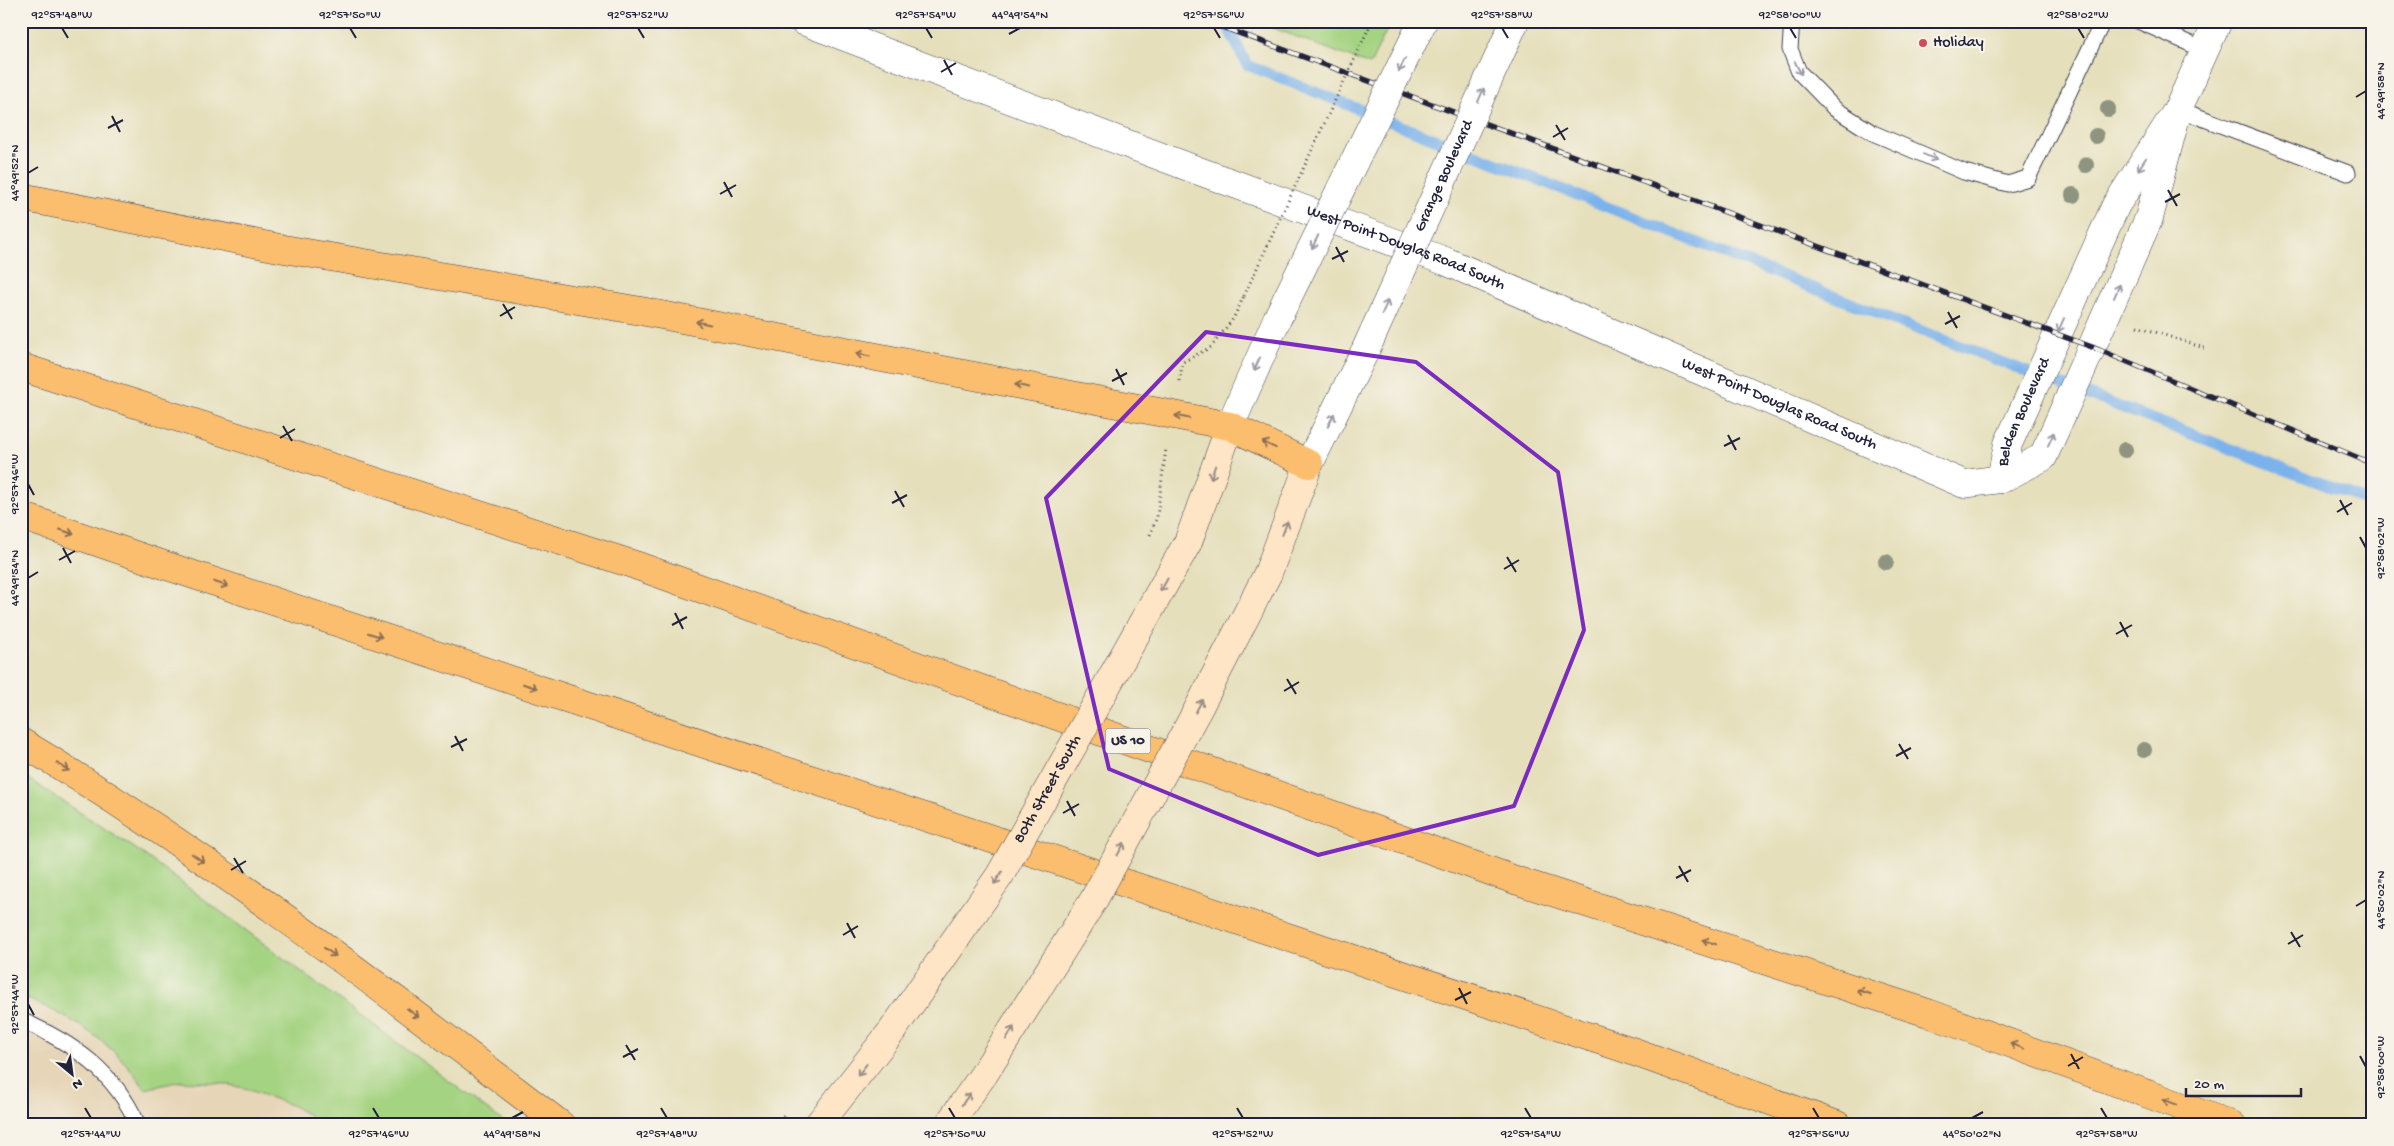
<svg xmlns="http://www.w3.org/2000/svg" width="2394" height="1146" font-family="'Gochi Hand',sans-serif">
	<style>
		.built { fill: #e6d5b7 }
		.green { fill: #a4d381; stroke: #637a5e }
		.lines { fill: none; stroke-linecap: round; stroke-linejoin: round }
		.stream { stroke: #7cb2eb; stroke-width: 11 }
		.service-casing { stroke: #3f3e4e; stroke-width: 17 }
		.tertiary-casing { stroke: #3f3e4e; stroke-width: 29 }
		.secondary-casing { stroke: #3f3e4e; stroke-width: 29 }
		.motorway-casing { stroke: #3f3e4e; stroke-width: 29 }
		.path { stroke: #3f3e4e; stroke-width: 3; stroke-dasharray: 1 4; stroke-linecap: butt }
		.service { stroke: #fff; stroke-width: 15 }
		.tertiary { stroke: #fff; stroke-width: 28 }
		.secondary { stroke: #fde5c5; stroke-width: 28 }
		.motorway { stroke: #fbbe6e; stroke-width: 28 }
		.rail-casing { stroke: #22223b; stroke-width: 5.5 }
		.rail { stroke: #f7f3e8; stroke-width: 4; stroke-dasharray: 11; stroke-linecap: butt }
		.tertiary-bridge-casing { stroke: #3f3e4e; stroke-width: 29; stroke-linecap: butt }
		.secondary-bridge-casing { stroke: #3f3e4e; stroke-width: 29; stroke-linecap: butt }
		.path-bridge { stroke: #3f3e4e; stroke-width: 3; stroke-dasharray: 1 4; stroke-linecap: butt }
		.tertiary-bridge { stroke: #fff; stroke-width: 28 }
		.secondary-bridge { stroke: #fde5c5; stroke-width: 28 }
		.tree { fill: #8f9480 }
		.oneway { stroke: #9c9ca7 }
		.oneway2 { stroke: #8e7054 }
		.oneway3 { stroke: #9a8d87 }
		.marked { fill: none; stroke: #7b2cbf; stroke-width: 4; stroke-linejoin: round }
		.ticks { fill: none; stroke: #22223b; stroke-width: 2 }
		.poi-dot { fill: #d1495b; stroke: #f7f3e8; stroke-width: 2 }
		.labels { text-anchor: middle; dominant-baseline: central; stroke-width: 4.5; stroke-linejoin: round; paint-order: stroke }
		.shield { fill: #f7f3e8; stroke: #62616f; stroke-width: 1 }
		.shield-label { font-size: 15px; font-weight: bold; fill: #22223b }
		.poi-label { font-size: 16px; fill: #22223b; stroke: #f7f3e8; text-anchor: start }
		.street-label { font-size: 16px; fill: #22223b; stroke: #f7f3e8 }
		.neatline { fill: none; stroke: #22223b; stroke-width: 2 }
		.ticks-label { font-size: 12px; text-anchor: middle; fill: #22223b }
	</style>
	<rect width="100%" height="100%" fill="#f7f3e8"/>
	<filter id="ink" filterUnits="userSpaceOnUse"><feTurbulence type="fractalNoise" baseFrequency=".02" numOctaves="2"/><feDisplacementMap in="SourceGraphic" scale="10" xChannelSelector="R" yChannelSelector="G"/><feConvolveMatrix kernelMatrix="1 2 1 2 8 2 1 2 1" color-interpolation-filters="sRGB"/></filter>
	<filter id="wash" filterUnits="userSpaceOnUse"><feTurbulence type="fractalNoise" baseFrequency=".0096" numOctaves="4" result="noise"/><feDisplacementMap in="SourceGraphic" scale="20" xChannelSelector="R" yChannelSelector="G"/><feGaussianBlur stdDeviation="1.12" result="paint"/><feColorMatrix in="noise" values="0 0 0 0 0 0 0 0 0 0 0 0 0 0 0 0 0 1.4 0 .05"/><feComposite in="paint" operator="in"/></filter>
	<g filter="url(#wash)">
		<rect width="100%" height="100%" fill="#e5dfbb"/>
		<!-- built -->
		<path class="built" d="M21,868l383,257h-383z"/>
		<!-- green -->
		<path class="green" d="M1255,21h136l-21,44z
			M21,774l118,77 369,274h-182l-33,-19 -49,-18 -24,-5 -39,-2 -36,8c-30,-47 -74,-72 -124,-93z"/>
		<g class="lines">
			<!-- stream -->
			<path class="stream" d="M1225,21l22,44 718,283 408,155"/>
		</g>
	</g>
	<g filter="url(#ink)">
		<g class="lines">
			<!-- service casing -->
			<g class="service-casing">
				<path id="service" d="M1792,21l-2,28 9,23 36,37 38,24 91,39 44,12 20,-6 75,-157
					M2138,21l66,29
					M2178,109l170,64
					M21,1020c52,23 94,52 117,105"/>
			</g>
			<!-- tertiary casing -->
			<g class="tertiary-casing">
				<g id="tertiary">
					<path id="s1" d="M803,21l396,150 246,90 519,223 37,-5 42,-22 106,-239 29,-109"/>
					<path d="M1230,426l47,-107"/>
					<path d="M1309,464l56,-113"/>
					<path id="s2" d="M2001,479l7,-35 108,-239 62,-96 40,-88"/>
				</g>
			</g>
			<!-- secondary casing -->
			<g class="secondary-casing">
				<path id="secondary" d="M1188,542l42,-116
					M1268,573l41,-109
					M818,1125l74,-94
					M948,1125l36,-51"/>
			</g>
			<!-- motorway casing -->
			<g class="motorway-casing">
				<path id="motorway" d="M21,197l263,52 357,62 589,115 79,38
					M21,367l614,198 883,316 410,132 304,112
					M21,516l143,49 1468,486 205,74
					M21,742c189,113 365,250 540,383"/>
			</g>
			<!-- path -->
			<path class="path" d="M2137,326l70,23
				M1179,381l4,-19 28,-15 22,-28 11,-23
				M1150,535l7,-18 9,-69
				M777,1125l8,-11"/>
			<!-- service -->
			<use href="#service" class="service"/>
			<!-- tertiary -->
			<use href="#tertiary" class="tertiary"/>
			<!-- secondary -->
			<use href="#secondary" class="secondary"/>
			<!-- motorway -->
			<use href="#motorway" class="motorway"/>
			<!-- rail casing -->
			<g class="rail-casing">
				<path id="rail" d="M1206,21l886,326 281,117"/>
			</g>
			<!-- rail -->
			<use href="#rail" class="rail"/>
			<!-- tertiary-bridge casing -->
			<g class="tertiary-bridge-casing">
				<g id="tertiary-bridge">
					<path d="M1277,319l146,-298"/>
					<path id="s3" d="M1365,351l150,-330"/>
				</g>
			</g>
			<!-- secondary-bridge casing -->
			<g class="secondary-bridge-casing">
				<g id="secondary-bridge">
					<path id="s4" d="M892,1031l108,-156 188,-333"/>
					<path d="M984,1074l109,-173 105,-192 70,-136"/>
				</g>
			</g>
			<!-- path-bridge -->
			<path class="path-bridge" d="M1244,296l128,-275"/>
			<!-- tertiary-bridge -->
			<use href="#tertiary-bridge" class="tertiary-bridge"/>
			<!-- secondary-bridge -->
			<use href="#secondary-bridge" class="secondary-bridge"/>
		</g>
		<!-- trees -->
		<g class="tree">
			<circle cx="2108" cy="109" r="8"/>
			<circle cx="2096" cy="136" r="8"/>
			<circle cx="2086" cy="165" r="8"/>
			<circle cx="2073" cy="195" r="8"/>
			<circle cx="2125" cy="450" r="8"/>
			<circle cx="1886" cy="562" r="8"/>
			<circle cx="2144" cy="750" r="8"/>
		</g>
		<!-- one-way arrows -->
		<defs><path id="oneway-shaft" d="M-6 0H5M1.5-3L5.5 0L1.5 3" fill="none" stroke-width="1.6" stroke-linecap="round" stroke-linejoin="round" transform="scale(1.25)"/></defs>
		<g class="oneway">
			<use href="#oneway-shaft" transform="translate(1402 65) rotate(116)"/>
			<use href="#oneway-shaft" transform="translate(1798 68) rotate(63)"/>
			<use href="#oneway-shaft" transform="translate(1481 95) rotate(-66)"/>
			<use href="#oneway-shaft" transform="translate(1930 157) rotate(23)"/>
			<use href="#oneway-shaft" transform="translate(2142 164) rotate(123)"/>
			<use href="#oneway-shaft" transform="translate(1315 242) rotate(116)"/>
			<use href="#oneway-shaft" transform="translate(2117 291) rotate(-66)"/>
			<use href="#oneway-shaft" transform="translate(1385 307) rotate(-66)"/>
			<use href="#oneway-shaft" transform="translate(2061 325) rotate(114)"/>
			<use href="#oneway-shaft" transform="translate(1257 364) rotate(114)"/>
			<use href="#oneway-shaft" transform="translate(1331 420) rotate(-64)"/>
			<use href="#oneway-shaft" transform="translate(2051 439) rotate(-66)"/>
		</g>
		<g class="oneway2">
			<use href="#oneway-shaft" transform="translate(703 323) rotate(-169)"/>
			<use href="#oneway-shaft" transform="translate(863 355) rotate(-169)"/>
			<use href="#oneway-shaft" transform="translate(1022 386) rotate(-169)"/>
			<use href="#oneway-shaft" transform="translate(1182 417) rotate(-169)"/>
			<use href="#oneway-shaft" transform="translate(1269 445) rotate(-155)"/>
			<use href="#oneway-shaft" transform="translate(67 532) rotate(19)"/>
			<use href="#oneway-shaft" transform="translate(221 584) rotate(18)"/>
			<use href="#oneway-shaft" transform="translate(375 635) rotate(18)"/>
			<use href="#oneway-shaft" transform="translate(530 686) rotate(18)"/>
			<use href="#oneway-shaft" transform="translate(63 767) rotate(31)"/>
			<use href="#oneway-shaft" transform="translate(198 858) rotate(35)"/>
			<use href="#oneway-shaft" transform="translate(1709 942) rotate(-162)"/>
			<use href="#oneway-shaft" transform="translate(330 952) rotate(35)"/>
			<use href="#oneway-shaft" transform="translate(1864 992) rotate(-162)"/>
			<use href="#oneway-shaft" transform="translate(413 1013) rotate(37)"/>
			<use href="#oneway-shaft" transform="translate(2017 1046) rotate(-160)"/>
			<use href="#oneway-shaft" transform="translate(2170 1102) rotate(-160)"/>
		</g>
		<g class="oneway3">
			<use href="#oneway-shaft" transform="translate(1213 472) rotate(110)"/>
			<use href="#oneway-shaft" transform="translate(1285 528) rotate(-69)"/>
			<use href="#oneway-shaft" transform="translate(1164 585) rotate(119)"/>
			<use href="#oneway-shaft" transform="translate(1199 706) rotate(-62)"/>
			<use href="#oneway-shaft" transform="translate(1121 849) rotate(-61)"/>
			<use href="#oneway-shaft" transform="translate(998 878) rotate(123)"/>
			<use href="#oneway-shaft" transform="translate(1010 1033) rotate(-58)"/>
			<use href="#oneway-shaft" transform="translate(862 1070) rotate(128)"/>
			<use href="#oneway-shaft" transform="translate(966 1099) rotate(-55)"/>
		</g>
	</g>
	<!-- marked area -->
	<path class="marked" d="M1206,332l210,30 142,110 26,158 -70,176 -196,49 -209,-86 -63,-271z"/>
	<!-- ticks -->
	<path class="ticks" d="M62,28l6,10M350,28l6,10M638,28l6,10M926,28l6,10M1214,28l6,10M1502,28l6,10M1790,28l6,10M2078,28l6,10M1009,34l11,-6M944,60l8,15M941,72l15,-9M2356,97l10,-6M112,116l8,16M1556,125l9,15M108,128l15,-8M1553,137l15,-9M28,173l10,-6M724,182l8,15M2168,190l9,16M720,194l16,-9M2165,202l15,-8M1336,247l8,15M1332,259l16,-8M503,304l9,15M1948,312l9,16M500,316l15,-9M1945,324l15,-8M1116,369l8,16M1112,381l15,-8M283,426l9,15M1728,435l8,15M280,438l15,-9M1724,446l16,-8M28,484l6,11M895,491l9,16M2340,500l8,15M892,503l15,-8M2337,512l15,-9M2360,537l6,11M63,548l8,15M1507,557l9,15M59,560l16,-9M1504,569l15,-9M28,578l10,-6M675,613l8,16M2120,622l8,15M672,625l15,-8M2116,634l16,-9M1287,679l9,15M1284,691l15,-9M455,736l8,15M1899,744l9,15M451,747l16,-8M1896,756l15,-8M1067,801l8,15M1063,813l16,-9M234,858l9,15M1679,866l9,16M231,870l15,-9M1676,878l15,-8M2356,906l10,-6M847,923l8,15M2291,932l9,15M843,935l15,-9M2288,944l15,-9M1459,988l8,16M1455,1000l16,-8M28,1004l6,11M626,1045l9,15M2071,1054l8,15M2360,1056l6,11M623,1057l15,-8M2068,1066l15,-9M85,1108l6,10M373,1108l6,10M661,1108l6,10M949,1108l6,10M1237,1108l6,10M1525,1108l6,10M1813,1108l6,10M2101,1108l6,10M512,1118l11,-6M1972,1118l11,-6"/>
	<!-- markers -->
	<circle class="poi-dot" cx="1923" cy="43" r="5"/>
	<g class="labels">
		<!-- shield labels -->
		<rect class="shield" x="1105.5" y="728.5" width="45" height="25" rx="4"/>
		<g class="shield-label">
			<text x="1128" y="741">US 10</text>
		</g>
		<!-- poi labels -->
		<g class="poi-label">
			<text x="1933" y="43">Holiday</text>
		</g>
		<!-- street labels -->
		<g class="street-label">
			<text stroke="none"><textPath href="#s3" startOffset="192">Grange Boulevard</textPath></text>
			<text stroke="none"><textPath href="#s1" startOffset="644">West Point Douglas Road South</textPath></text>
			<text stroke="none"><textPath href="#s1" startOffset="1049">West Point Douglas Road South</textPath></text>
			<text stroke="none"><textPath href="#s2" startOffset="71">Belden Boulevard</textPath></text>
			<text stroke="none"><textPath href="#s4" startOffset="288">80th Street South</textPath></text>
		</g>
	</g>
	<!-- margin -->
	<rect width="2394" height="1146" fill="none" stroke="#f7f3e8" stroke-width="55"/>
	<!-- north arrow -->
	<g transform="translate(72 1074) rotate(151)" stroke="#f7f3e8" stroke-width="4" paint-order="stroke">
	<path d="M0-4L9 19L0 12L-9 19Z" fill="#22223b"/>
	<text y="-8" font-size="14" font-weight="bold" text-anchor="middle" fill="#22223b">N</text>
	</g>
	<!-- scale -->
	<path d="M2186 1088v8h115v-8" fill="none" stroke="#22223b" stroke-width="2.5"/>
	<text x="2194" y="1088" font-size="15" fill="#22223b" stroke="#f7f3e8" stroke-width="4" paint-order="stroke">20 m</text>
	<rect x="28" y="28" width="2338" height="1090" class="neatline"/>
	<g class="ticks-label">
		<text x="62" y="18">92°57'48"W</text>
		<text x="350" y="18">92°57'50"W</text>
		<text x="638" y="18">92°57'52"W</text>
		<text x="926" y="18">92°57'54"W</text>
		<text x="1020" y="18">44°49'54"N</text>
		<text x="1214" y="18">92°57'56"W</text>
		<text x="1502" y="18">92°57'58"W</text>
		<text x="1790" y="18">92°58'00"W</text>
		<text x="2078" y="18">92°58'02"W</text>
		<text transform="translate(2380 91) rotate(-90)" y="4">44°49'58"N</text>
		<text transform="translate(14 173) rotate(-90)" y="4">44°49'52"N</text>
		<text transform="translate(14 484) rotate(-90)" y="4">92°57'46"W</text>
		<text transform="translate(2380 548) rotate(-90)" y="4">92°58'02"W</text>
		<text transform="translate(14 578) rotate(-90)" y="4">44°49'54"N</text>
		<text transform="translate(2380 900) rotate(-90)" y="4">44°50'02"N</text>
		<text transform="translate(14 1004) rotate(-90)" y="4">92°57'44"W</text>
		<text transform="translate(2380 1067) rotate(-90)" y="4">92°58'00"W</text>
		<text x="91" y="1137">92°57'44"W</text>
		<text x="379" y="1137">92°57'46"W</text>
		<text x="512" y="1137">44°49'58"N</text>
		<text x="667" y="1137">92°57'48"W</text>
		<text x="955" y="1137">92°57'50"W</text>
		<text x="1243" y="1137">92°57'52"W</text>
		<text x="1531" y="1137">92°57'54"W</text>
		<text x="1819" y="1137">92°57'56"W</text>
		<text x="1972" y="1137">44°50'02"N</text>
		<text x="2107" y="1137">92°57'58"W</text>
	</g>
</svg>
